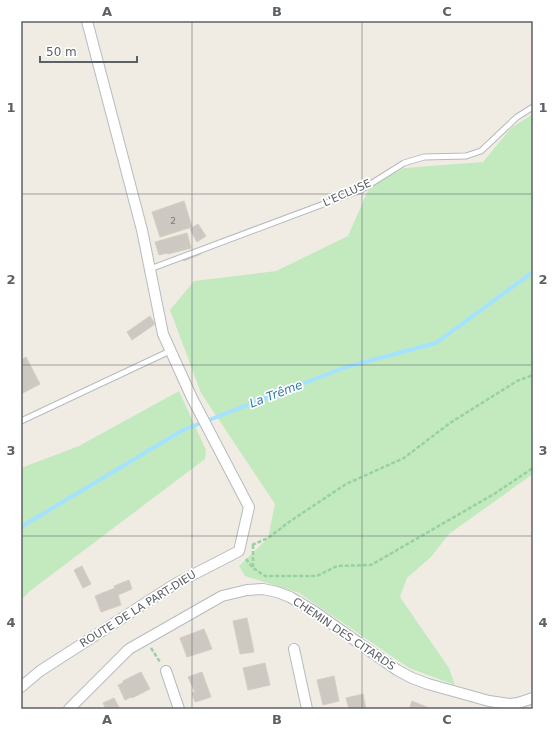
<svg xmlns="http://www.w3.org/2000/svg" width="554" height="730" font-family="'DejaVu Sans',sans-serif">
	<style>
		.green { fill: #c3eabe }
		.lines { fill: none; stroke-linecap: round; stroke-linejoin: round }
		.stream { stroke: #a4e2ff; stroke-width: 4 }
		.building { fill: #cdc9c2; stroke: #d5cdc1 }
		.lane-casing { stroke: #b6bbbf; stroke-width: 7 }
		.street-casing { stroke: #b6bbbf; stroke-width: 12 }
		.path { stroke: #98d1a2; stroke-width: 2.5; stroke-dasharray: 4 2; stroke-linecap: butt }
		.lane { stroke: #fff; stroke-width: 5 }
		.street { stroke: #fff; stroke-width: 10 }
		.grid { fill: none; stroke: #5c6166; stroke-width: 1; stroke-opacity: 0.55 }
		.labels { text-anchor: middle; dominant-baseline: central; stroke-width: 3.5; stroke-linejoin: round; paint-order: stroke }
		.number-label { font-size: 9px; fill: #787b7d }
		.street-label { font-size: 11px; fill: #5c6166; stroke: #fff }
		.water-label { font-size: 12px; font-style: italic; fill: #3379a9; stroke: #fff }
		.neatline { fill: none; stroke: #5c6166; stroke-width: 1.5 }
		.grid-label { font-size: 13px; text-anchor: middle; font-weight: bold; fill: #5c6166 }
	</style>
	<rect width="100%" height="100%" fill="#f0ece4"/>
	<!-- green -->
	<path class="green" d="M533,114v360l-84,60 -18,23 -24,21 -7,19 49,71 6,17 -46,-17 -110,-75 -54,-17 -6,-10 29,-28 7,-34 -74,-111 -31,-83 24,-29 82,-10 72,-35 22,-50 34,-18 79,-6 28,-34z
		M179,391l27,59 -1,9 -175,132 -9,9v-132l58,-22z"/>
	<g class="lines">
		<!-- stream -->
		<path class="stream" d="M21,527l162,-97 163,-63 90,-24 97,-71"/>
	</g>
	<!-- building -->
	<path class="building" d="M184,201l8,26 -32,10 -8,-25z
		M198,224l8,12 -9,6 -7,-13z
		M187,233l4,15 -23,6 -1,-1 -8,2 -4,-13z
		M200,252l1,2 -17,7 -1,-2z
		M150,316l5,8 -23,16 -5,-8z
		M26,357l14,27 -19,10v-34z
		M82,566l9,18 -8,4 -9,-18z
		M129,580l3,9 -14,6 3,10 -20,7 -6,-16 20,-8 -1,-2z
		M247,618l7,34 -14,2 -7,-33z
		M204,629l8,20 -25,8 -7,-19z
		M265,663l5,22 -22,5 -5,-22z
		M141,672l9,17 -18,9 -1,-1 -6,3 -7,-15 5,-2v-2z
		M202,672l9,25 -16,5 -3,-9 3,-1 -7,-15z
		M334,676l5,25 -16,4 -6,-25z
		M363,694l3,15h-17l-3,-11z
		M114,698l6,11h-14l-3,-6z
		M412,701l17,7v1h-20z"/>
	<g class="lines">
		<!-- lane casing -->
		<g class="lane-casing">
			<path id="lane" d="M150,269l211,-79 43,-27 20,-6 42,-1 15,-5 36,-34 16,-10
				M21,421l149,-70"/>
		</g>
		<!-- street casing -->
		<g class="street-casing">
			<path id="street" d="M294,649l13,60
				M166,671l13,38
				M21,687l19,-16 135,-87 64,-33 10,-44 -57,-109 -29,-64 -21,-104 -55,-209
				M69,709l60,-60 93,-53 25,-6 16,-1 14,3 13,5 25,15 82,58 15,8 16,6 61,17 21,3 8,-1 15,-5"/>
		</g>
		<!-- path -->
		<path class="path" d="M252,545l16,-7 21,-16 57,-38 58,-26 46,-35 67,-42 16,-6
			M253,545v23
			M246,559l7,9 12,8h52l20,-10 34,-1 123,-71 39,-26
			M151,648l9,14"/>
		<!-- lane -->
		<use href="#lane" class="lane"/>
		<!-- street -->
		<use href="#street" class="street"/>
	</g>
	<!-- grid -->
	<path class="grid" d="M192,21v688M362,21v688M21,194h512M21,365h512M21,536h512"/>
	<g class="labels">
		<!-- number labels -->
		<g class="number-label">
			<text x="173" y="221">2</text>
		</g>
		<!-- street labels -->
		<g class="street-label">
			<text transform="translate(347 193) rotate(-24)">L'ECLUSE</text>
			<text transform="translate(138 609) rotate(-32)">ROUTE DE LA PART-DIEU</text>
			<text transform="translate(344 634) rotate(34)">CHEMIN DES CITARDS</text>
		</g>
		<!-- water labels -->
		<g class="water-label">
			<text transform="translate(276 394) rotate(-21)">La Trême</text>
		</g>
	</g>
	<!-- border -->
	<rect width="554" height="730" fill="none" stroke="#ffffff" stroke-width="44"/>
	<!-- scale -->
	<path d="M40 56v6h97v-6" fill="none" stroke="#5c6166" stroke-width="2"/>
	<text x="46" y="56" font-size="12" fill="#5c6166" stroke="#ffffff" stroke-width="3" paint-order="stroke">50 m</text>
	<rect x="22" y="22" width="510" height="686" class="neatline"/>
	<g class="grid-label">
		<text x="107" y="16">A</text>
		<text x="277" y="16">B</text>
		<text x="447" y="16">C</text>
		<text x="11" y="112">1</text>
		<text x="543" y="112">1</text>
		<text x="11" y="284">2</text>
		<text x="543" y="284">2</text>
		<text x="11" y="455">3</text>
		<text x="543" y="455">3</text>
		<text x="11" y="627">4</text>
		<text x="543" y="627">4</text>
		<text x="107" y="724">A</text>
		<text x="277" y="724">B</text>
		<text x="447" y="724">C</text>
	</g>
</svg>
